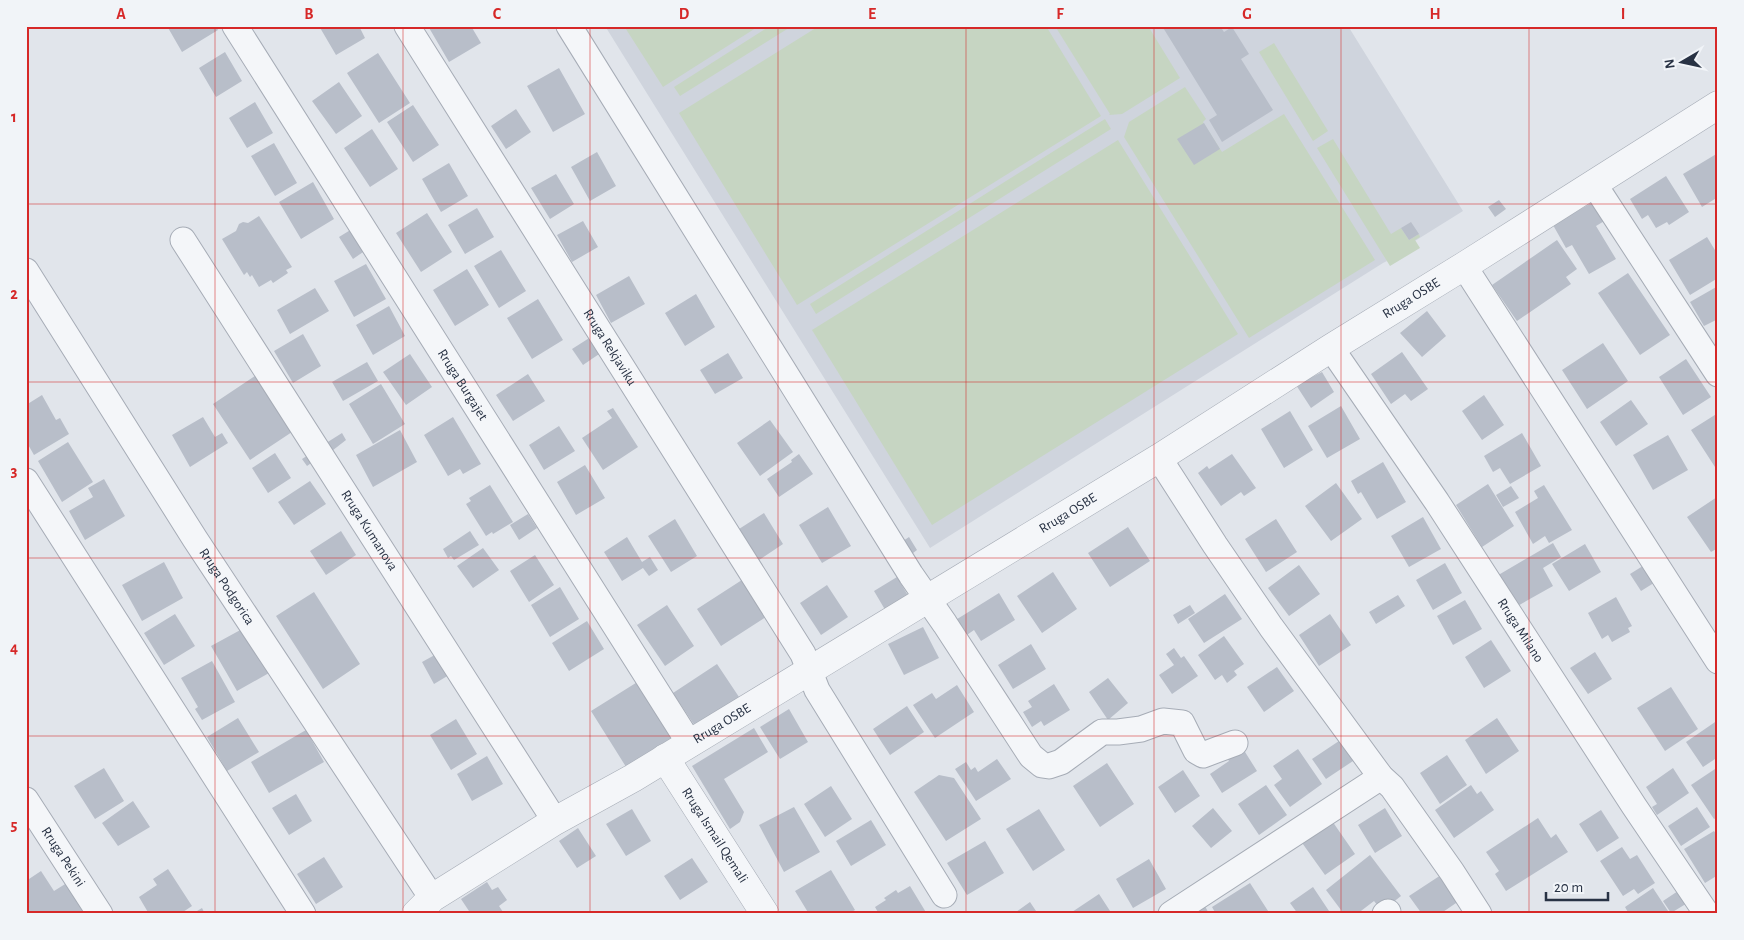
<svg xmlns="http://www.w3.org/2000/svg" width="1744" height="940" font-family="'Alegreya Sans',sans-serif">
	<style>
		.built { fill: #cfd4dd }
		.green { fill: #c6d5c2 }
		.building { fill: #b8bec9 }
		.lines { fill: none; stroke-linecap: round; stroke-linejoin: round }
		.minor-casing { stroke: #a6acb6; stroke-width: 27 }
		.tertiary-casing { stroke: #a6acb6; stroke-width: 29 }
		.minor { stroke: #f4f6f9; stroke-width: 25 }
		.tertiary { stroke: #f4f6f9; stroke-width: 28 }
		.grid { fill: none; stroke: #d62828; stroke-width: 1; stroke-opacity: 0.55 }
		.labels { text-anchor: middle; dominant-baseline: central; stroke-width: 4; stroke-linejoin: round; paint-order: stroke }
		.street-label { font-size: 14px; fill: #283244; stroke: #f1f4f8 }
		.neatline { fill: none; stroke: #d62828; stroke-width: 2 }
		.grid-label { font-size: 16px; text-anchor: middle; font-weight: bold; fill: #d62828 }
	</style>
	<rect width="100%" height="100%" fill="#e1e5eb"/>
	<!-- built -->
	<path class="built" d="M605,26h743l115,185 -77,48 1,2 -4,2 -453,285z"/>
	<!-- green -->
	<path class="green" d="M624,26h135l-96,61z
		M770,26h22l-112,70 -6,-9z
		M819,26h227l55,90 -304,189 -118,-192z
		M1055,26h93l32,52 -58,36 -13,1 1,-1z
		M1274,43l54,88 -15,10 -54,-89z
		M1185,87l21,32 -3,3 19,30 62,-38 91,146 -126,78 -125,-201 5,-15z
		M1105,119l6,10 -295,185 -6,-10z
		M1333,139l58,95 10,-6 8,12 10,-6 1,3 -5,3 5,8 -30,18 -73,-118z
		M1118,140l120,194 -306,191 -120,-195z"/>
	<!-- building -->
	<path class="building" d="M167,26h49l2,4 -36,22z
		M319,26h40l6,12 -29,17z
		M428,26h43l10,17 -32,19z
		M1162,26h58l4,6 8,-5 17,27 -8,5 32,51 -51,32 -13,-22 8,-5z
		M225,52l17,29 -26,16 -17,-29z
		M378,53l32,50 -31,20 -32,-50z
		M559,68l26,46 -32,18 -26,-46z
		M339,82l23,34 -26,18 -24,-33z
		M255,102l18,31 -26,15 -18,-30z
		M413,105l26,40 -26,17 -26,-40z
		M516,109l15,23 -25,17 -15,-23z
		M1204,123l16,26 -26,16 -17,-26z
		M372,129l26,40 -28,18 -26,-39z
		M274,143l23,40 -22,13 -24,-40z
		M597,152l19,34 -26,15 -19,-34z
		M1718,153v44l-16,10 -19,-33z
		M449,163l19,33 -27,16 -19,-33z
		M556,174l18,30 -24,15 -19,-31z
		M1666,176l23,36 -20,13 -2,-3 -11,6 -8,-13 -6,4 -12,-20z
		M313,182l21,37 -33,20 -22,-37z
		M1600,198l11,19 -15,9 20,33 -27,15 -17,-29 -6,3 -13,-23z
		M1499,200l7,9 -11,8 -7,-10z
		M477,208l17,29 -29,17 -17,-29z
		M427,213l25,39 -31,20 -25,-39z
		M259,216l33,51 -6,3 2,3 -15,10 -2,-3 -12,7 -7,-12 -2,2 -3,-5 -3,3 -22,-36 14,-8 3,-7 4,-2 5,1z
		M583,221l15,26 -26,15 -15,-27z
		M1411,222l8,12 -10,6 -8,-12z
		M352,229l14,21 -13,9 -14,-22z
		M1707,237l11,18v23l-28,17 -21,-35z
		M1557,240l20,29 -11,8 5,7 -54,37 -25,-36z
		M501,250l25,41 -27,17 -25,-42z
		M366,264l20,35 -32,18 -20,-36z
		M467,269l22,36 -34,21 -22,-36z
		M1628,273l42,62 -30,20 -42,-62z
		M629,276l16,28 -34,19 -15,-28z
		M1718,286v33l-14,7 -14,-24z
		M315,288l14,23 -39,23 -13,-24z
		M696,294l19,33 -30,19 -20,-33z
		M538,299l25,41 -31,19 -25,-41z
		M389,306l16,30 -32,19 -17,-30z
		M1427,311l19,25 -24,21 -22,-24z
		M303,334l18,32 -28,17 -19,-32z
		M594,335l11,15 -22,15 -11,-16z
		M1603,343l25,38 -41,28 -25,-39z
		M1402,352l26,37 -17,12 -6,-7 -14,10 -20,-30z
		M728,353l15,25 -28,16 -15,-24z
		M410,354l22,33 -26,18 -23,-33z
		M1686,359l25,38 -28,18 -24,-38z
		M367,362l11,19 -35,20 -11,-19z
		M261,372l37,56 -48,32 -37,-56z
		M1322,372l12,20 -23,16 -15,-23z
		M528,374l17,27 -32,20 -17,-26z
		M381,384l24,40 -32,20 -24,-40z
		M42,395l14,25 4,-2 9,16 -35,21 -8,-14v-36z
		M1484,395l20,30 -22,15 -20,-29z
		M1631,400l17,24 -32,22 -16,-24z
		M1341,406l19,33 -33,19 -19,-32z
		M613,408l25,39 -35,23 -21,-32 30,-20 -5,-7z
		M1290,411l23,39 -29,18 -23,-39z
		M1718,413v52l-3,2 -24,-37z
		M203,417l12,20 7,-4 6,10 -38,24 -18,-32z
		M453,417l28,47 -18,10 -3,-5 -12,7 -24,-41z
		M770,420l23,32 -33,24 -23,-33z
		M559,426l16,25 -31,19 -15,-25z
		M400,430l17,32 -44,25 -17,-32z
		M342,433l4,7 -18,14 -5,-9z
		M1522,433l19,33 -31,18 -10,-16 -7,4 -9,-16z
		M1668,435l20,35 -35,20 -20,-35z
		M68,442l25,40 -31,20 -24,-41z
		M313,452l4,7 -10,7 -5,-7z
		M275,453l16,25 -23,15 -16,-25z
		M799,454l14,20 -34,23 -12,-18 25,-17 -1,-2z
		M1232,454l24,34 -12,8 -3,-4 -20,14 -23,-33 9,-7 2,3z
		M1383,462l23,40 -29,17 -16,-27 -3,2 -7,-13z
		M585,465l20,33 -29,17 -19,-33z
		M104,479l21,37 -40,24 -16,-29 24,-14 -5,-9z
		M310,481l16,23 -32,21 -16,-23z
		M1336,483l26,36 -31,22 -26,-35z
		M1488,484l26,42 -32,21 -26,-42z
		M490,485l23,37 -20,12 -1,-2 -6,4 -20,-32 5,-3 -2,-3z
		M1544,485l28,45 -23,13 -4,-7 -12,8 -18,-32 23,-14 -4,-7z
		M1511,486l8,12 -16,9 -7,-12z
		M1717,497l1,51 -7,4 -24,-35z
		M828,507l23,39 -29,17 -23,-38z
		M764,513l19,31 -24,16 -20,-31z
		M528,514l9,14 -18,12 -9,-15z
		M1423,517l18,32 -32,18 -18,-31z
		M675,519l22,37 -26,16 -23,-36z
		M1276,519l21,33 -31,20 -21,-33z
		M1128,527l22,34 -40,26 -22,-34z
		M341,531l15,24 -30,20 -16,-24z
		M470,531l9,14 -25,15 -3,-4 -3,2 -5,-9z
		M627,537l15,25 8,-5 8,13 -9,6 -6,-8 -21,13 -18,-29z
		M909,537l8,13 -8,6 -9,-13z
		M1553,543l8,14 -18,11 10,18 -39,22 -19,-31z
		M1585,544l16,28 -32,19 -17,-27z
		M483,548l16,22 -26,18 -16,-22z
		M535,555l19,30 -25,17 -19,-31z
		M164,562l19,36 -41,23 -20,-36z
		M1445,563l17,30 -29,17 -17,-30z
		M1646,564l11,17 -16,10 -11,-17z
		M1299,565l21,29 -31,22 -21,-28z
		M1053,572l24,37 -35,24 -25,-37z
		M897,577l13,22 -23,14 -13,-22z
		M745,578l24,37 -48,31 -24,-37z
		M827,585l21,32 -27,18 -21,-32z
		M560,587l19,32 -29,18 -19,-32z
		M314,592l46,72 -37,25 -47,-73z
		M999,593l16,27 -34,21 -7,-11 -10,7 -10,-16z
		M1225,594l17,25 -38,24 -16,-24z
		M1398,595l7,11 -29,18 -7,-12z
		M1616,597l16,29 -4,2 2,4 -18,10 -4,-7 -6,4 -14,-26z
		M1465,600l17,29 -29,16 -16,-29z
		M667,605l27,41 -29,20 -28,-41z
		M1190,605l5,8 -17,11 -5,-9z
		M175,614l20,32 -31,19 -20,-32z
		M1330,614l21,31 -32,21 -20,-31z
		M587,621l17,28 -35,22 -17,-28z
		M923,627l16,31 -35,17 -16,-31z
		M244,628l25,45 -32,18 -26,-45z
		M1224,636l20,28 -10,7 3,4 -10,8 -5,-8 -7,5 -17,-25z
		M1491,640l20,31 -27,17 -19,-31z
		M1031,644l15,25 -33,20 -15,-24z
		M1174,648l7,10 3,-2 14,20 -26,18 -13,-19 15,-10 -8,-11z
		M442,651l12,21 -20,12 -12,-22z
		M1595,652l17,27 -24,15 -18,-26z
		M212,661l23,41 -33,18 -7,-11 3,-2 -17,-29z
		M717,664l22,33 -44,29 -22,-33z
		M1277,667l17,24 -30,21 -17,-25z
		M1108,678l20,25 -20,17 -19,-28z
		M639,681l42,66 -48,31 -42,-67z
		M1054,684l16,26 -26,16 -3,-5 -9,6 -9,-15 9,-5 -4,-6z
		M957,685l17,27 -39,26 -22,-33 19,-12 4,6z
		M1671,687l27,42 -33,22 -28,-43z
		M907,706l17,26 -34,23 -17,-26z
		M789,709l19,33 -28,17 -20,-32z
		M238,718l21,34 -32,19 -20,-34z
		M1497,718l22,33 -33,23 -21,-34z
		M456,719l21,35 -26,16 -21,-35z
		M1718,720v37l-15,10 -17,-25z
		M754,728l14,24 -44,27 20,33 -4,10 -10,7 -38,-63z
		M306,730l18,32 -55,31 -18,-31z
		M1342,739l14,20 -30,20 -14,-20z
		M1240,744l17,27 -35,22 -12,-19 19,-13 -5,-7z
		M1298,749l24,35 -32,23 -16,-22 8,-6 -9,-13z
		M1447,755l20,30 -27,19 -20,-31z
		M487,756l16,28 -31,17 -15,-27z
		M997,759l14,20 -35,22 -21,-32 11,-7 5,8 4,-3 3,5z
		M1107,763l27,41 -34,23 -27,-41z
		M1718,767v50l-4,2 -23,-34z
		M104,768l20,33 -29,18 -21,-33z
		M1673,768l16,25 -32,22 -5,-8 5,-3 -11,-17z
		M1183,770l17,26 -25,17 -17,-26z
		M939,775l15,3 27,41 -35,22 -32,-49z
		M1266,785l21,30 -28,20 -21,-31z
		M1471,785l6,9 4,-3 13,19 -40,28 -19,-28z
		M831,786l21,33 -27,18 -21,-33z
		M296,794l16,27 -23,14 -17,-27z
		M133,801l17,26 -32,19 -16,-23z
		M794,807l26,45 -36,20 -25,-47z
		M1697,807l13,20 -29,19 -13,-20z
		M1213,808l19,23 -21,17 -19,-22z
		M1385,808l17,28 -27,17 -17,-28z
		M632,809l19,32 -25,15 -20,-32z
		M1039,809l26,41 -32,21 -27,-42z
		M1601,810l18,28 -22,14 -18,-28z
		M1330,818l25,36 -30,21 -25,-35z
		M1538,818l13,20 5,-4 12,18 -62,39 -11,-17 4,-3 -13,-19z
		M871,820l15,25 -35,21 -15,-25z
		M578,828l18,28 -19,12 -18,-27z
		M1714,831l4,6v38l-13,8 -21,-34z
		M985,841l19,32 -37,22 -20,-32z
		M1622,847l8,12 7,-4 18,28 -17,11 -4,-5 -11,7 -23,-35z
		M1370,855l31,41 -19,15 -8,-10 -17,13h-13l-18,-24z
		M324,857l19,30 -27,17 -19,-30z
		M692,858l16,24 -28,18 -16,-24z
		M1149,859l17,30 -33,19 -17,-29z
		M168,869l24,37 -12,8h-31l-10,-17 18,-12 -4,-6z
		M831,870l24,40 -7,4h-39l-14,-23z
		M41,871l13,20 16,-10 27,33h-67l-4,-6v-27z
		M1441,875l18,26 -19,13h-18l-13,-18z
		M487,882l5,8 6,-3 9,13 -8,6 4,6 -2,2h-30l-10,-15z
		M1250,883l20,31h-54l-4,-7z
		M910,886l17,28h-48l-4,-7 11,-7 -2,-2 12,-8 2,3z
		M1313,887l18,27h-33l-8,-11z
		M1653,888l17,26h-41l-4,-7z
		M1681,889l8,13 -18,11 -8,-12z
		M1099,894l13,20h-43z
		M1030,902l8,12h-25z
		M1205,906l4,8h-17z
		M202,908l3,6h-13z"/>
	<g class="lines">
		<!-- minor casing -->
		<g class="minor-casing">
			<g id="minor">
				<path id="s1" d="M235,26l455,718"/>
				<path id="s2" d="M407,26l396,628 14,36 127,205"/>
				<path d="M569,26l342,549 34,49 86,132 11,9 7,1 12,-4 41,-30h16l23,-3 22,-8 19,2 14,28 7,4 32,-12"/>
				<path d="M1594,184l124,190"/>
				<path id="s3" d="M183,240l372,581"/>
				<path d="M1464,266l254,395"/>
				<path id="s4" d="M26,271l169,268 237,359"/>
				<path id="s5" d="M1331,348l106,154 197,304 73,108"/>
				<path d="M1159,458l56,87 56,82 110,150 11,10 60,85 27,42"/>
				<path d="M26,481l277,433"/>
				<path id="s6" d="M26,800l74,114"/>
				<path d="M1171,914l210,-137"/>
				<path d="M1385,914l3,-2"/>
			</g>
		</g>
		<!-- tertiary casing -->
		<g class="tertiary-casing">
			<g id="tertiary">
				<path id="s7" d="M665,758l100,156"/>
				<path id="s8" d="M416,914l16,-16 123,-77 78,-43 526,-320 172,-110 133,-82 254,-161"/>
			</g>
		</g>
		<!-- minor -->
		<use href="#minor" class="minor"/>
		<!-- tertiary -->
		<use href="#tertiary" class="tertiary"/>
	</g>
	<!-- grid -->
	<path class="grid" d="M215,26v888M403,26v888M590,26v888M778,26v888M966,26v888M1154,26v888M1341,26v888M1529,26v888M26,204h1692M26,382h1692M26,558h1692M26,736h1692"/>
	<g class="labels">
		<!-- street labels -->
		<g class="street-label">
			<text stroke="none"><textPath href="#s8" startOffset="1171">Rruga OSBE</textPath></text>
			<text stroke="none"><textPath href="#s2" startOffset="380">Rruga Rekjaviku</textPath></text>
			<text stroke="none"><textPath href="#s1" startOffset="425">Rruga Burgajet</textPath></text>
			<text stroke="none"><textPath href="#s8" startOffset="766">Rruga OSBE</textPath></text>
			<text stroke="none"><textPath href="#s3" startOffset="345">Rruga Kumanova</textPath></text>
			<text stroke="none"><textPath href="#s4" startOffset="374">Rruga Podgorica</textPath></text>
			<text stroke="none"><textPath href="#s5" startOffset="340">Rruga Milano</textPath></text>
			<text stroke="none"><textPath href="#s8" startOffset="361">Rruga OSBE</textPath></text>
			<text stroke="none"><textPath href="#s7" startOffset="92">Rruga Ismail Qemali</textPath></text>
			<text stroke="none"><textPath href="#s6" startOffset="68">Rruga Pekini</textPath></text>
		</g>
	</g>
	<!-- border -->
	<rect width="1744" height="940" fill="none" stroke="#f1f4f8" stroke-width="55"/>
	<!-- north arrow -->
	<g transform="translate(1682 62) rotate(261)" stroke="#f1f4f8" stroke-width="4" paint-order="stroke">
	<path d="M0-4L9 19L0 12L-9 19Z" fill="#283244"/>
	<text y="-8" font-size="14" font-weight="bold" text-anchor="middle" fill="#283244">N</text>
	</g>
	<!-- scale -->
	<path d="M1546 892v8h62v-8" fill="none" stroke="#283244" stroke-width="2.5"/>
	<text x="1554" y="892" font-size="15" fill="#283244" stroke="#f1f4f8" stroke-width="4" paint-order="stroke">20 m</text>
	<rect x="28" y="28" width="1688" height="884" class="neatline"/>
	<g class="grid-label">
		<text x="121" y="19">A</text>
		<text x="309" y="19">B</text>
		<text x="497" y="19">C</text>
		<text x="684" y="19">D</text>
		<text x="872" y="19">E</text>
		<text x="1060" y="19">F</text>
		<text x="1247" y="19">G</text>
		<text x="1435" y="19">H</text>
		<text x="1623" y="19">I</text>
		<text x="14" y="122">1</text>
		<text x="14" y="299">2</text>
		<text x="14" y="476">3</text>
		<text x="14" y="653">4</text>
		<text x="14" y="830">5</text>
	</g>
</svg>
